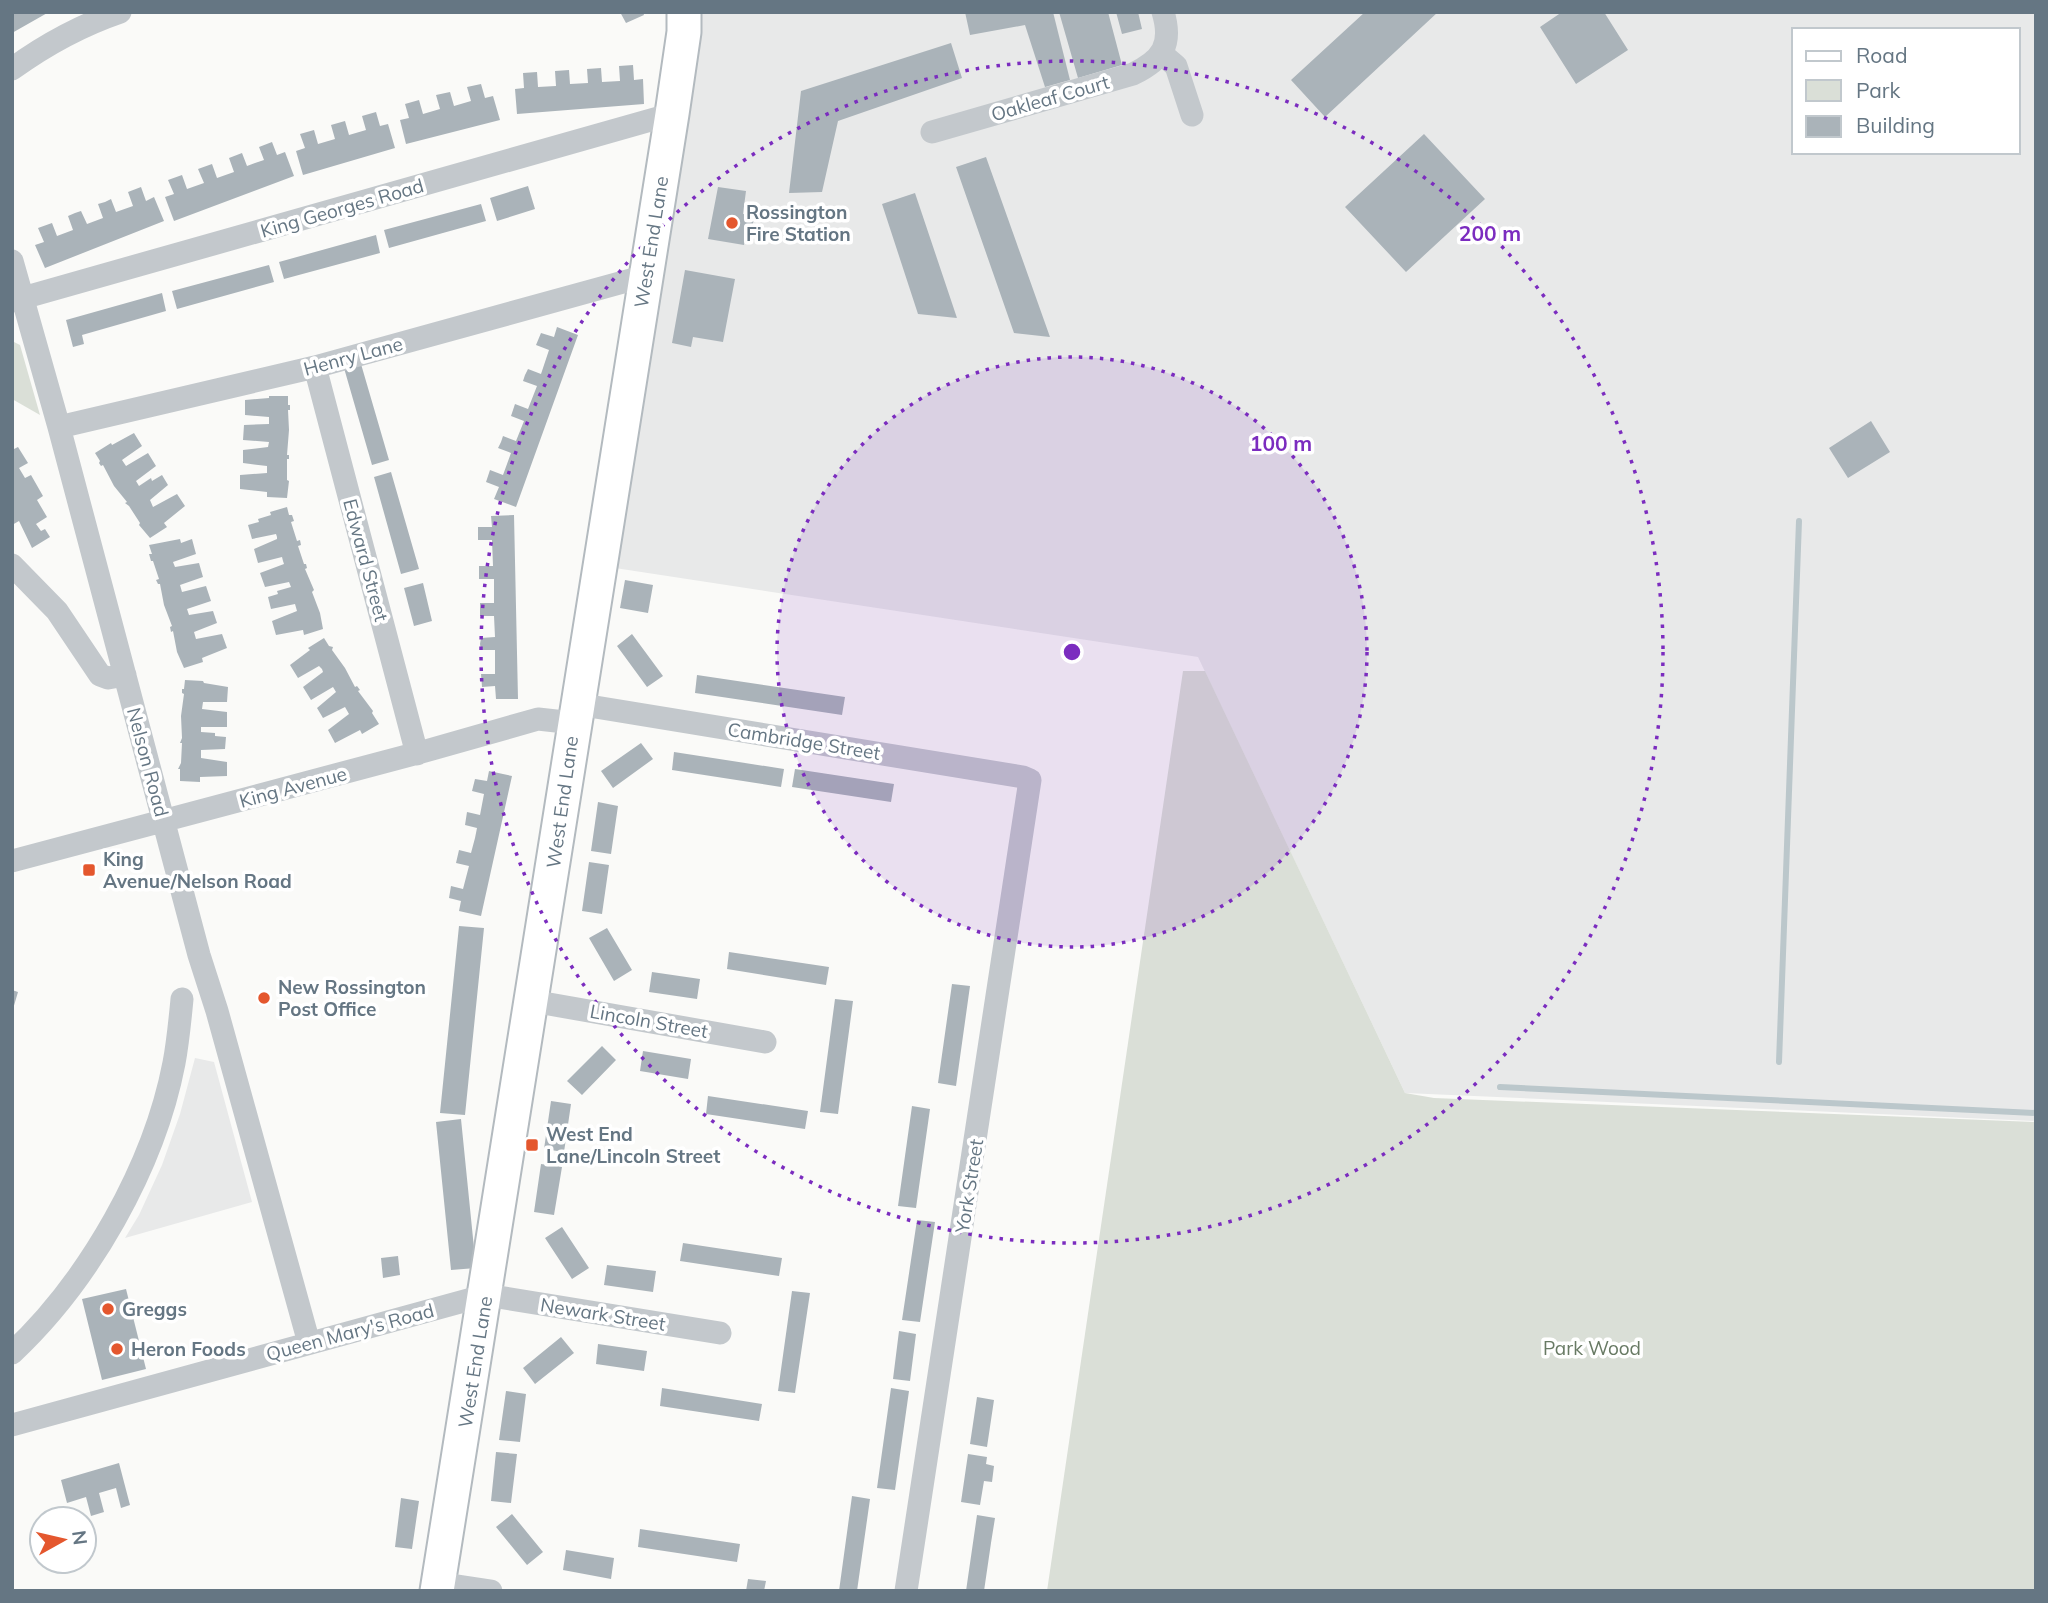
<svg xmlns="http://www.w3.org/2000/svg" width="2048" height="1603" font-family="Mulish,sans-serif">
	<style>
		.built { fill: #e8e9e9; fill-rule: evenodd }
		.green { fill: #dadfd7 }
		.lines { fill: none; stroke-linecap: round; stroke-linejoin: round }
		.stream { stroke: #bbc7cb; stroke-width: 6 }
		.building { fill: #aab3b9 }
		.secondary-casing { stroke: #b3babf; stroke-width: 37 }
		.street { stroke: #c3c8cc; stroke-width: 23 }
		.secondary { stroke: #fff; stroke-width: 33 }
		.ring { fill: none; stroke: #7b2cbf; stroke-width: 3.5; stroke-dasharray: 3.5 7 }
		.poi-dot { fill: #e4572e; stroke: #fff; stroke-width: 2.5 }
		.labels { text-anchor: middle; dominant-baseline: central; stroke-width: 7; stroke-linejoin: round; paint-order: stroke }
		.street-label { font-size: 19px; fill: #657683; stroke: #fff }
		.poi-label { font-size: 19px; font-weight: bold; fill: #657683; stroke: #fff; text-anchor: start }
		.park-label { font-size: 19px; fill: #687a64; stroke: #fff }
		.centre { fill: #7b2cbf; stroke: #fff; stroke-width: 3.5 }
		.ring-label { font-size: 21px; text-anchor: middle; font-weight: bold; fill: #7b2cbf; stroke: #fff; stroke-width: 7; stroke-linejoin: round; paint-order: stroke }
	</style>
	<rect width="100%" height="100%" fill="#fafaf8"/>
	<!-- built -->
	<path class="built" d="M674,12h1362v1109l-631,-28 -207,-436 -583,-89zM1794,30h224v122h-224z
		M195,1058l19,4 38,140 -127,36 14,-23 23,-50 18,-51z"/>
	<!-- green -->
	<path class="green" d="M12,341l8,4 20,70 -28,-16z
		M1183,671h22l200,422 29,5 602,24v469h-989z"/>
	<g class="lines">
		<!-- stream -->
		<path class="stream" d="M1779,1062l20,-541
			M1500,1087l536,26"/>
	</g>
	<!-- building -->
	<path class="building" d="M12,12h37l-37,21z
		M620,12h23l1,3 -18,8z
		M965,12h88l17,68 -25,7 -20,-62 -55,10z
		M1059,12h49l14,53 -44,13z
		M1116,12h22l4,17 -20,5z
		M1365,12h73l-113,105 -34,-37z
		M1562,12h42l24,38 -52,34 -36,-57z
		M951,43l11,35 -124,43 -16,71 -33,1 12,-102z
		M633,65l1,15 9,-1 1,25 -127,10 -2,-25 9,-1 -1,-15 14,-1 1,15 18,-1 -1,-15 14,-1 1,14 18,-1 -1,-14 14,-1 1,14 18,-1 -1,-15z
		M481,84l4,14 8,-2 7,24 -94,24 -6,-24 9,-2 -4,-14 14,-4 4,14 17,-5 -4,-14 14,-3 4,14 17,-5 -4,-14z
		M376,112l4,14 8,-2 7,24 -92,27 -7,-24 9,-3 -5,-14 14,-4 4,14 17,-5 -4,-14 14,-4 4,14 17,-5 -4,-14z
		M1424,134l61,65 -79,73 -61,-65z
		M272,142l5,13 8,-3 9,24 -120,45 -9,-24 9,-3 -6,-14 14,-5 5,14 17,-6 -6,-14 14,-5 5,14 17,-6 -5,-14 13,-5 5,13 8,-3 9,-3 -5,-13z
		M986,157l64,180 -36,-4 -58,-166z
		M528,186l7,23 -38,12 -7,-23z
		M141,187l5,14 8,-4 10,24 -119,47 -10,-23 9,-3 -6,-14 14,-5 5,13 16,-6 -5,-14 7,-3 6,-2 6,13 16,-6 -5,-14 7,-2 6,-3 5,13 17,-6 -5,-14z
		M718,187l28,4 -3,23 11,1 -2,17 -6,-2 -2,15 -36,-6z
		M915,193l42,125 -39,-4 -36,-110z
		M481,204l5,17 -97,27 -5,-18z
		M376,235l4,18 -96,26 -5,-17z
		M269,265l5,17 -97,27 -5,-18z
		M685,270l50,9 -12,63 -30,-5 -2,10 -19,-4z
		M162,293l4,18 -84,24 2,9 -11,3 -7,-27z
		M557,327l21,8 -62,172 -22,-8 5,-12 -13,-5 4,-12 13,5 8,-22 -13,-5 3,-6 2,-6 13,5 8,-20 -13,-5 4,-12 13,5 9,-23 -14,-5 2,-6 3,-6 13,5 8,-24 -13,-5 5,-12 13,4z
		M361,364l28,96 -17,5 -28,-97z
		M269,396h19v9h2v5h-2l1,20 -2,25h2v4h-2v21l2,1 -2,17 -20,-1v-5l-27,-3v-14l27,-2v-7l-24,-3v-13l25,-3 1,-5 -26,-2 1,-15 25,-1v-7l-24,-2v-15l24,-2z
		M1871,421l19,31 -42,26 -19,-30z
		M134,433l8,13 -20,14 4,6 22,-13 8,13 -20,15 3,5 12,-8 1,3 10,-6 6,10 -18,15 3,7 24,-13 8,12 -21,17 3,4 -17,11 -11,-13 1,-2 -11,-17 -4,-3 2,-1 -13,-16 -11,-21 -2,1 -2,-3 1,-2 -5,-8 16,-10 1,2z
		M18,447l10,16 -9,5 6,10 6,-3 12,21 -6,4 10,17 -11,7 5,7 4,-2 5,8 -18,11 -13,-27 -7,4v-75z
		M391,472l28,97 -18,5 -27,-97z
		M287,507l2,8h3l2,6 -3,1 6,19 3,-1 1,5 -3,1 6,18h2l1,4 -2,1 9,21 -2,2 8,21 3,16 -19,6 -1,-5 -27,5 -4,-14 25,-10 -2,-7 -24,5 -3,-12 10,-3 -1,-3 14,-4 -2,-5 -24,5 -5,-14 24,-9 -1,-3 -1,-4 -24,6 -4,-14 23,-10v-2l-1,-3 -24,5 -4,-14 11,-3 -1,-3 13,-4 -1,-3z
		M514,515l4,184h-22l-1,-13 -13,1 -1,-13h14v-24h-14l-1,-6 1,-6 14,-1 -1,-21h-14v-13h14v-24h-15v-13h14l-1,-26h-14v-13h14l-1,-11z
		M180,539l1,4 11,-4 4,15 -23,8 2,5 24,-4 4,14 -23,8 2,7 24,-6 5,15 -24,8 2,6 24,-4 4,12 -23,9 2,7 26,-5 5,14 -25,10 1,4 -19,6 -7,-16 -4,-21 -2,1 -1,-5 2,-1 -8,-21 -4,-21h-2l-2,-4 3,-1 -6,-18h-2l-2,-7h3l-3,-9z
		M625,580l28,5 -5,28 -28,-5z
		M423,583l9,38 -18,5 -10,-38z
		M632,634l31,42 -16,11 -30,-41z
		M324,638l5,8 4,1 -1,3 13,18 10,19 2,-1 3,4 -2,1 15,20 -1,2 7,11 -17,10 -2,-4 -25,13 -7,-13 21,-16 -4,-7 -22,11 -6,-10 19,-16 -3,-5 -22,13 -8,-13 20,-15 -1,-3 -3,-3 -21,12 -8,-13 20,-15 -2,-2z
		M697,675l148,22 -3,18 -147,-22z
		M185,680l18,1 1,2 24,4 -1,15h-24l-1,7 25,3v15h-26v5l14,1v3l11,1 -1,12 -24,1v8l26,4v14l-27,1v5l-20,-1v-12h-2l3,-6 1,-20h-2l2,-5 -1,-22 3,-22 -2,-1v-4h2z
		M641,743l12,16 -40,29 -12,-17z
		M674,752l110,17 -3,18 -109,-17z
		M795,769l99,15 -3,18 -99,-15z
		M489,771l23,5 -31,140 -22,-5 2,-10 -12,-3 2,-12 12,3 6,-23 -13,-3 3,-13 12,3 4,-15 2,-10 -12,-3 2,-13 13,3 4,-21 -12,-3 3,-12 12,2z
		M598,802l20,4 -7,48 -20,-3z
		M589,862l20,3 -7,49 -20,-3z
		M459,926l25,2 -19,187 -25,-2z
		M607,928l25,42 -18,11 -25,-43z
		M729,952l100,15 -3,18 -99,-16z
		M652,972l48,7 -3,20 -48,-7z
		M952,984l18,2 -14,100 -18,-3z
		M12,990l6,2 -5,17h-1z
		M835,999l18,2 -15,113 -18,-2z
		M602,1046l14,14 -34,35 -15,-14z
		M643,1051l48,8 -3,20 -48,-8z
		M708,1096l100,15 -3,18 -99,-15z
		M551,1101l20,3 -7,48 -20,-3z
		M912,1106l18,3 -14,99 -18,-2z
		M461,1119l15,149 -25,2 -15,-148z
		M541,1164l21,3 -8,48 -20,-3z
		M917,1220l18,2 -15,100 -18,-2z
		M562,1227l27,41 -17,11 -27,-41z
		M683,1243l99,15 -3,18 -99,-15z
		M398,1256l2,19 -17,3 -2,-20z
		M607,1265l49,6 -3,21 -49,-7z
		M126,1289l20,80 -44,11 -20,-81z
		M792,1291l18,2 -15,100 -17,-2z
		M899,1331l17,3 -6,47 -17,-2z
		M561,1337l13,16 -39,31 -12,-16z
		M598,1344l49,7 -3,20 -48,-7z
		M662,1388l100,16 -3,17 -99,-15z
		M891,1388l18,3 -14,99 -18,-2z
		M506,1391l20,3 -6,48 -21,-2z
		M977,1397l17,3 -7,47 -17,-3z
		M496,1452l21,2 -6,49 -20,-2z
		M968,1454l19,3 -1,7 8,2 -2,16 -8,-1 -4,24 -19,-3z
		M119,1463l11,42 -9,3 -5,-20 -17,5 5,19 -13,4 -5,-19 -19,6 -6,-23z
		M852,1496l18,3 -13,92h-18z
		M401,1498l18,3 -7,48 -17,-2z
		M512,1514l31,38 -16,13 -31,-38z
		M977,1515l18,3 -4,25 -7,48h-18z
		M640,1529l100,15 -3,18 -99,-15z
		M566,1550l48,8 -3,21 -48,-9z
		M748,1579l18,2 -2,10h-18z"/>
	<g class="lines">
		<!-- secondary casing -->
		<g class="secondary-casing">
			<path id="secondary" d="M437,1591l235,-1477 12,-82v-20"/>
		</g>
		<!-- street -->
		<path class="street" d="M1162,54l14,12 16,49
			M12,69c33,-24 70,-44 108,-57
			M932,132l201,-58c29,-14 40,-29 30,-62
			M12,261l47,166 140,528 18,56 92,332
			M12,301l660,-187
			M315,367l102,387
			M59,427l256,-60 330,-91
			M12,565l45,46 43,64 8,3 17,-3
			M577,704l446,73 7,3 -124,811
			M12,861l417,-111 109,-31 36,4
			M532,1001l233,41
			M12,1353c77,-72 142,-186 162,-290 4,-21 6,-43 8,-64
			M12,1425l474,-130 234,38
			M438,1583l53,8"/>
		<!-- secondary -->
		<use href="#secondary" class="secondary"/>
	</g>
	<!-- distance rings -->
	<circle cx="1072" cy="652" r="295" fill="#7b2cbf" fill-opacity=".12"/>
	<g class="ring">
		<circle cx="1072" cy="652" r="295"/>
		<circle cx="1072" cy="652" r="591"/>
	</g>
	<!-- markers -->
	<g class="poi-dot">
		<circle cx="732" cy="223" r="7"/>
		<rect x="82" y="863" width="14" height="14" rx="3.5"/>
		<circle cx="264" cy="998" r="7"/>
		<rect x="525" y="1138" width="14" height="14" rx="3.5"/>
		<circle cx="108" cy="1309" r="7"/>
		<circle cx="117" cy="1349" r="7"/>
	</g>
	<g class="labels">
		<!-- street labels -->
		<g class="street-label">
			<text transform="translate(1050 98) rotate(-16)">Oakleaf Court</text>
			<text transform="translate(342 208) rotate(-16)">King Georges Road</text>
			<text transform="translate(651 242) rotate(-81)">West End Lane</text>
			<text transform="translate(353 356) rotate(-15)">Henry Lane</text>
			<text transform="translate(366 560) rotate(75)">Edward Street</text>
			<text transform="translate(804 741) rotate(9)">Cambridge Street</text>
			<text transform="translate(148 762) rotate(75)">Nelson Road</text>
			<text transform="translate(293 787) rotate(-15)">King Avenue</text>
			<text transform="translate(562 802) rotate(-82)">West End Lane</text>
			<text transform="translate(649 1021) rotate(10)">Lincoln Street</text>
			<text transform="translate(969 1186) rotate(-81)">York Street</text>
			<text transform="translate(603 1314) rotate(9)">Newark Street</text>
			<text transform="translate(350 1332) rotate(-15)">Queen Mary's Road</text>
			<text transform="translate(475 1362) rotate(-81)">West End Lane</text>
		</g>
		<!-- poi labels -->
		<g class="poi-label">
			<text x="746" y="212">Rossington<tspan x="746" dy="22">Fire Station</tspan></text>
			<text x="103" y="859">King<tspan x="103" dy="22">Avenue/Nelson Road</tspan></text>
			<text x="278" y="987">New Rossington<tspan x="278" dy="22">Post Office</tspan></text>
			<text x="546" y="1134">West End<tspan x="546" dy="22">Lane/Lincoln Street</tspan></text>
			<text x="122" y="1309">Greggs</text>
			<text x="131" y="1349">Heron Foods</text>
		</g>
		<!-- park labels -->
		<g class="park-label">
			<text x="1592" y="1348">Park Wood</text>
		</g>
	</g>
	<circle cx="1072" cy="652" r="10" class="centre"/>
	<g class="ring-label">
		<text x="1490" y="241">200 m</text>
		<text x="1281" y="451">100 m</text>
	</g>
	<!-- border -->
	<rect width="2048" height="1603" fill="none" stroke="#657683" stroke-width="28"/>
	<!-- legend -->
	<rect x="1792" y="28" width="228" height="126" fill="#ffffff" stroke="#c1c8cd" stroke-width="2"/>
	<rect x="1806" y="51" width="35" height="10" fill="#ffffff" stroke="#c1c8cd" stroke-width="2"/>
	<text x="1856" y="63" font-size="21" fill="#657683">Road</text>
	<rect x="1806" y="80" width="35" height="21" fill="#dadfd7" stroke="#c1c8cd" stroke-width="2"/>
	<text x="1856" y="98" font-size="21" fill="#657683">Park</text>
	<rect x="1806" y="116" width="35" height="21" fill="#aab3b9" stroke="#c1c8cd" stroke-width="2"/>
	<text x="1856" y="133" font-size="21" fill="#657683">Building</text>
	<!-- north arrow -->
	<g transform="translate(63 1540) rotate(82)"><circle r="33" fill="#ffffff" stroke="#c1c8cd" stroke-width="2"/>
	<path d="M0-5L12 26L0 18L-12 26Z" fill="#e4572e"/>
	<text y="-10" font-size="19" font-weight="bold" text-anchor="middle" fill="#657683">N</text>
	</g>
</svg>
